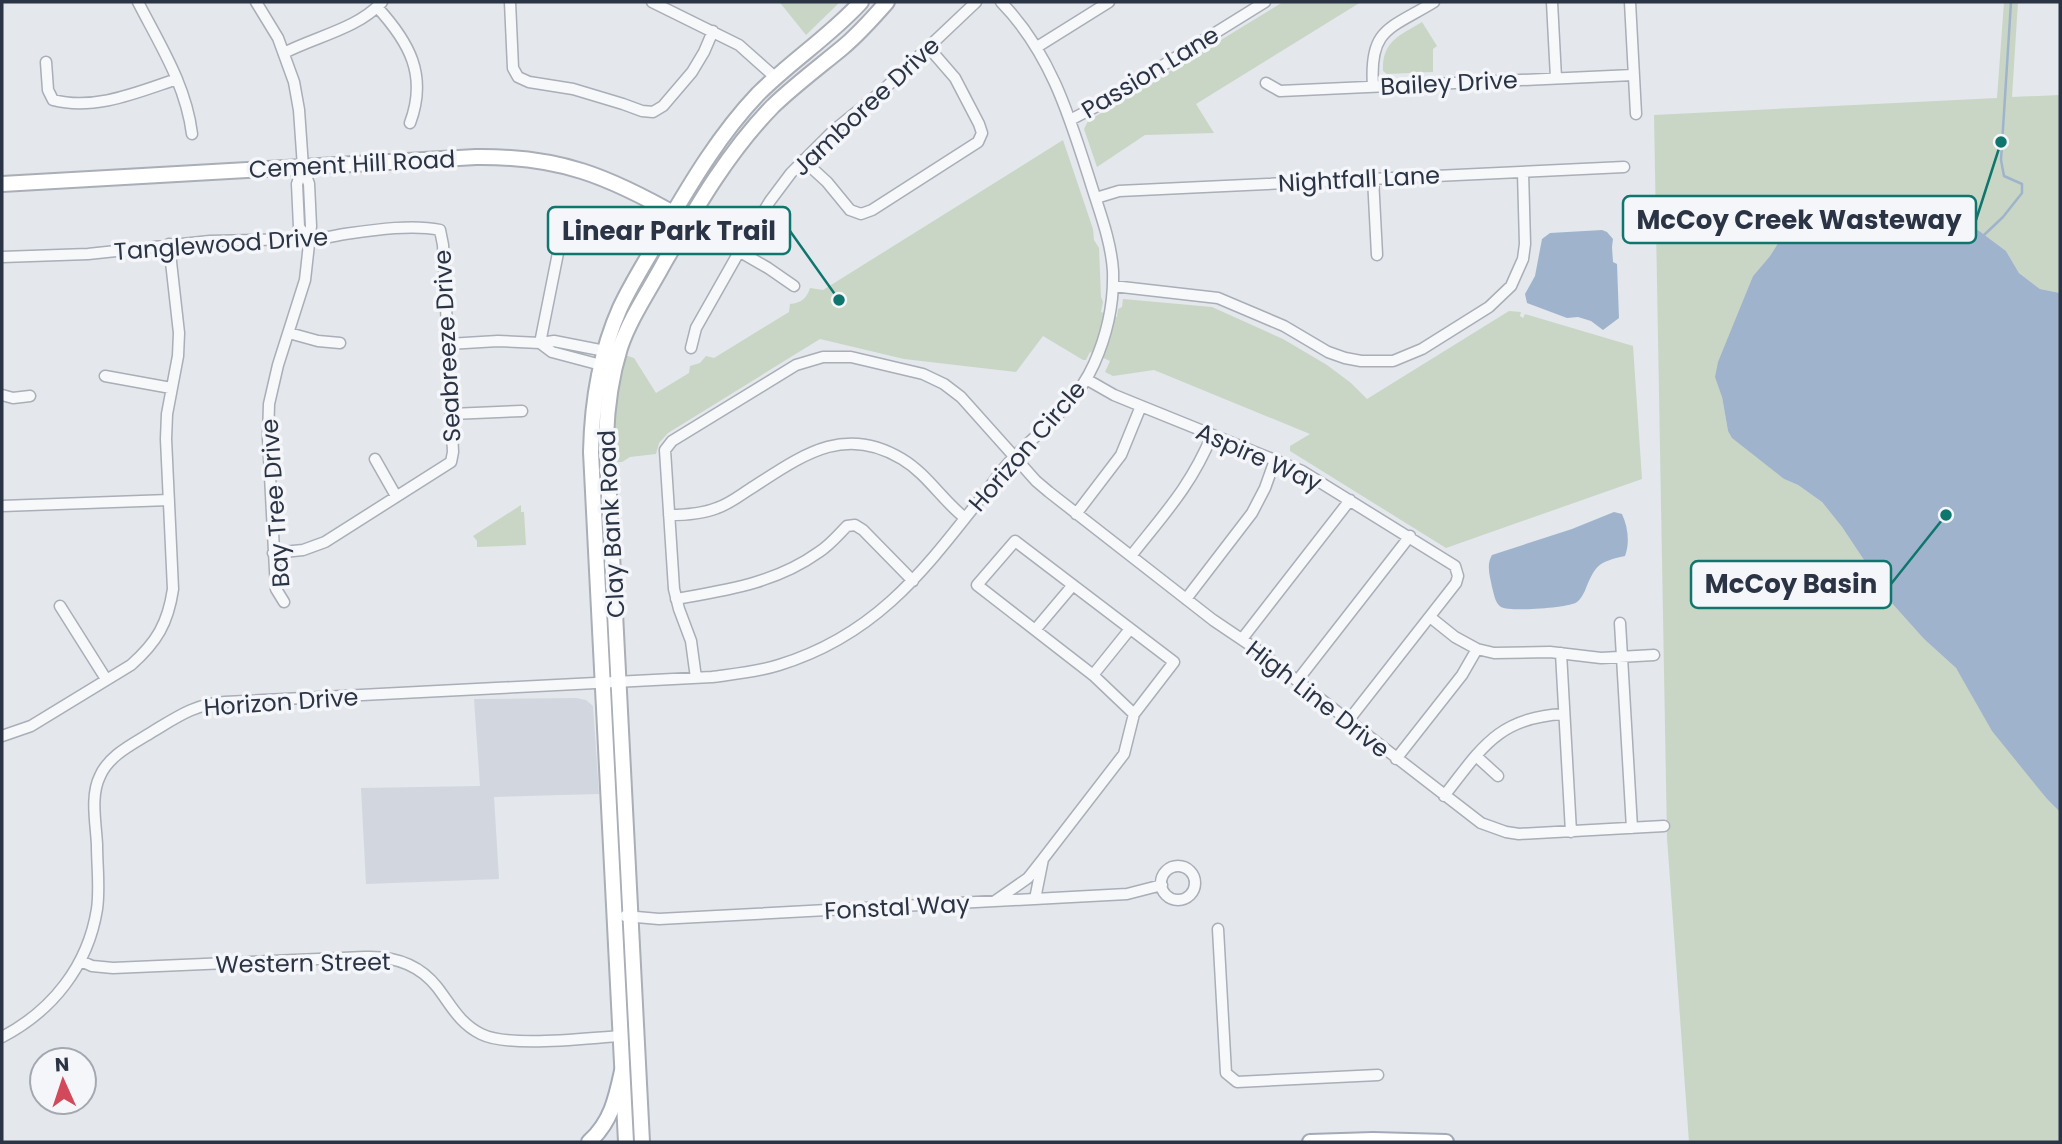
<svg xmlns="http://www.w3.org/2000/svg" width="2062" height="1144" font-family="Poppins,sans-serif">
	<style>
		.built { fill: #d2d6de }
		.green { fill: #c9d6c5 }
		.water { fill: #9fb4cc }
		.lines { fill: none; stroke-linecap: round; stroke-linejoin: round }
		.stream { stroke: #9fb4cc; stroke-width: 2.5 }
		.street-casing { stroke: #a9aeb7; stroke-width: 13 }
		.secondary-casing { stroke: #a9aeb7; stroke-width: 18 }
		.primary-casing { stroke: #a3abb8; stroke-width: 18 }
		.street { stroke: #f7f8fa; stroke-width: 10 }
		.secondary { stroke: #fff; stroke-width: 14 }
		.primary { stroke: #fff; stroke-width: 14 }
		.labels { text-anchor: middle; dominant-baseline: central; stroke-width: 7; stroke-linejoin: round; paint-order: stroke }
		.street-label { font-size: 24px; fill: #2b3445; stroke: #f4f6f9 }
		.leader { fill: none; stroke: #0f766e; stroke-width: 2.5 }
		.callout-dot { fill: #0f766e; stroke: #f4f6f9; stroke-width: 2.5 }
		.callout { fill: #f4f6f9; stroke: #0f766e; stroke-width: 2.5 }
		.callout-label { font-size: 26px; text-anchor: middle; font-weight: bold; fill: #2b3445 }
	</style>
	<rect width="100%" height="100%" fill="#e4e7ec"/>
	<!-- built -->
	<path class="built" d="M576,698l10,2 7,6 6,88 -105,3 5,82 -133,5 -5,-96 119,-2 -6,-87z"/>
	<!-- green -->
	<path class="green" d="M777,2h63l-34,33 -25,-31z
		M1283,2h78l-165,102 18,29 -69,2 -48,32 -13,-38 4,-8z
		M2004,2h14l-6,95 48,-2v198l-20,-4 -21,-16 -13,-22 -36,-27 -14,-15 -14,-5 -86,2 -29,3 -18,11 -22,2 -7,18 -10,16 -17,20 -19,49 -12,72 6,34 56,48 14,6 24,17 20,25 24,36 6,18 52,58 32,29 18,30 73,101 13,13v330h-371l-22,-304 -13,-723 343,-17z
		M1422,22l15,24 -4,3v23l-46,2 -4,-3c-1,-30 16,-35 39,-49z
		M1063,140l30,89 1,11 5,8 2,49 2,5 -2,10 16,5 1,-8 4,-2 1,-8 89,8 71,32 44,26 24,18 16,16 142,-88 12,1 -1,4 3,2 2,-4 108,32 9,133 -196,69 -156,-97v-5l20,-12 -156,-64 -41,6 -8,-4 5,-11 -20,-9 -4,8h-3l-40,-24 -27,36 -112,-13 -84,-20 -152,94 -9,10 -3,11 -26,3 -8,5h-8c-3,-36 1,-72 11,-107l9,3 22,35 33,-20 1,-7 10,-3 6,-7 8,2 75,-46 1,-8c11,-1 17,-6 20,-16l13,2z
		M521,505v7h3l2,33 -49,2v-6l-4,-5z"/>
	<!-- water -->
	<path class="water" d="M1930,201l26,8 14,15 36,27 13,22 21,16 20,4v519l-13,-13 -55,-68 -36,-63 -32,-29 -52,-58 -6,-18 -24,-36 -20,-25 -24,-17 -14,-6 -52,-41 -4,-7 -6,-34 -7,-20 3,-15 35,-86 17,-20 10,-16 7,-18 18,-12 4,4 -2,5 2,1 18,-11z
		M1602,230l5,2 6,7 -1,8 1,15 4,2 2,54 -16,12 -12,-9 -13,-4 -11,1 -40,-15 -2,-9 10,-18 7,-37 8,-6z
		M1614,512l8,2c6,13 8,29 3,42 -26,6 -29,8 -39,32 -2,5 -5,11 -9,14 -7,6 -68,10 -76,5 -6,-4 -7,-13 -9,-20 -2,-11 -6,-22 0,-32l80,-26z"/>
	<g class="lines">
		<!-- stream -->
		<path class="stream" d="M1984,235l19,-18 19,-24v-9l-18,-8 -3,-16 10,-158"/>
		<!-- street casing -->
		<g class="street-casing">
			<path id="street" d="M138,2c22,43 48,83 54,132
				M256,2l22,36 16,44 5,28 4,57 6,17 2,42 -6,54 -27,85 -9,39 -1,34 8,151 8,13
				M510,2l3,66 5,9 11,5 44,7 50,15 19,7 11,1 10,-6 29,-34 12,-20 9,-21
				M652,2l87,43 36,32
				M1552,2l4,76
				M1630,2l6,112
				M377,7c32,35 51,68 33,116
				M1037,47l72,-45
				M284,53c33,-17 73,-24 98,-51
				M46,62l2,28 5,10c42,11 85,-8 124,-21
				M1266,83l14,8 353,-16
				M1373,86c-4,-58 17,-57 61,-84
				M1070,120l29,-15 166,-103
				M803,160l24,22 23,28 11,4 11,-4 106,-68 4,-9 -3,-9 -24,-46 -26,-30
				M303,167l-6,17 2,43 10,14
				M1373,178l4,77
				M1096,198l23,-7 505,-24
				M688,222l80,46 26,18
				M2,257l86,-3 122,-13 85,-2c17,2 33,-2 50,-5 28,-4 67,-10 95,-4l3,15 10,207 -2,10 -126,80 -22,8 -30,3
				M1113,286l105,12 66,28 44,26 17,6 16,3h32l29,-12 67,-42 22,-21 12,-27 2,-15 -2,-72
				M289,333l29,8 22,2
				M540,343l20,-100
				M540,343l12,9 49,13
				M448,344l50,-3 42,2 14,-2 51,10
				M691,348l5,-20 43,-76 31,-51 21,-28 42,-42 48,-39 95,-90
				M105,376l66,12
				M1086,379l28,16 27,11 161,65 153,95 3,10 -2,7 -108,138
				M2,395l11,3 17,-2
				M451,414l71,-3
				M375,459l21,37
				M2,506l167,-6
				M1076,514l45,-59 20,-49
				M669,515c16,0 33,-1 48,-7 12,-4 22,-12 33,-19 50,-32 93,-66 152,-30 25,15 40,41 63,59
				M1131,556c33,-42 60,-70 81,-121
				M676,599c51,-9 100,-16 143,-47 11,-7 19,-17 28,-26l8,-1 8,5 50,51
				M1186,599l66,-86 13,-25 10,-28
				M60,606l46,73
				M1430,617l25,20 22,12 17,4 56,-1 51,6 53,-3
				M1620,623l12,205
				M1035,630l38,-45
				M1242,639l108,-139
				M1561,653l10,179
				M1093,675l37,-46
				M696,678l-5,-37 -12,-32 -5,-20 -9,-139 7,-9 124,-76 27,-8h28l72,17 21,10 17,13 75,84 13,11 164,128 43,29 225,174 25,9 13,2 145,-8
				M1297,681l113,-145
				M2,736l29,-10 100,-61c26,-23 37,-42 42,-76l-7,-150 1,-25 11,-58 1,-23 -10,-89
				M1476,756l22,20
				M1396,759l66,-84 15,-26
				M1444,796c37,-47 54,-79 120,-82
				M1043,859l81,-105 10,-40 40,-52 -159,-121 -38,44 116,90 41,39
				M1161 883a17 17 0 1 1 34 0a17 17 0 1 1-34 0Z
				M995,901l33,-23 15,-19 -8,40
				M625,916l34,3 468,-25 35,-9
				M1218,929l8,144 11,9 141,-7
				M81,961l11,5 21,2 252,-11c28,-1 54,7 72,30 14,18 22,36 44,47 28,14 105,4 140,2
				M2,1037c50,-26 86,-71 95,-128 3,-21 0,-43 0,-64 -1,-22 -7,-49 3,-69 9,-21 33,-32 52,-44 25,-15 43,-28 73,-30l487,-25c22,-3 45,-5 67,-12 101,-31 148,-99 210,-177 7,-10 14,-20 23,-29 31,-31 64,-55 82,-95 13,-29 20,-61 19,-93 -2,-30 -13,-58 -22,-87 -21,-66 -40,-131 -90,-182"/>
		</g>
		<!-- secondary casing -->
		<g class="secondary-casing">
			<path id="secondary" d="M2,184l474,-27c84,-1 132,19 204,60
				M626,1142l-35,-690c1,-49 9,-99 29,-144 13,-28 30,-53 44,-79 28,-48 56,-95 94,-135 33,-33 72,-58 103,-92
				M642,1142l-36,-705c1,-30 5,-60 14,-89 10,-30 29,-57 44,-85 32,-55 64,-111 109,-157 22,-21 46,-39 69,-58 17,-14 31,-30 45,-46"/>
		</g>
		<!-- primary casing -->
		<g class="primary-casing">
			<path id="primary" d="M589,1142c22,-20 27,-43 33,-71
				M1310,1142l63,-2 73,2"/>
		</g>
		<!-- street -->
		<use href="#street" class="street"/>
		<!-- secondary -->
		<use href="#secondary" class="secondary"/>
		<!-- primary -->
		<use href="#primary" class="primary"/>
	</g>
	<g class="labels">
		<!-- street labels -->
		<g class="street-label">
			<text transform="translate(1150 72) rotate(-31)">Passion Lane</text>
			<text transform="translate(1449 83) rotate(-3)">Bailey Drive</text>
			<text transform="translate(866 106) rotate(-43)">Jamboree Drive</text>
			<text transform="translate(352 164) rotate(-3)">Cement Hill Road</text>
			<text transform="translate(1359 179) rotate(-3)">Nightfall Lane</text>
			<text transform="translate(221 244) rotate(-4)">Tanglewood Drive</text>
			<text transform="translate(447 346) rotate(-93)">Seabreeze Drive</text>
			<text transform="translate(1027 446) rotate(-49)">Horizon Circle</text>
			<text transform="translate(1259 457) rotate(24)">Aspire Way</text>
			<text transform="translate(275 503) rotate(-94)">Bay Tree Drive</text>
			<text transform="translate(611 524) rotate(-93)">Clay Bank Road</text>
			<text transform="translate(1318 699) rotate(38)">High Line Drive</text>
			<text transform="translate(281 702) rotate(-4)">Horizon Drive</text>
			<text transform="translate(897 907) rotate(-3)">Fonstal Way</text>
			<text transform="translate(303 963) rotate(-1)">Western Street</text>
		</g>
	</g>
	<!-- callouts -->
	<path class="leader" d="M2001 142L1976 220M839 300L790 231M1946 515L1891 584"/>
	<g class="callout-dot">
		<circle cx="2001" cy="142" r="7"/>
		<circle cx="839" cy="300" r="7"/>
		<circle cx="1946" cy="515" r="7"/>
	</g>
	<g class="callout">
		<rect x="1623" y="196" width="353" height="47" rx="7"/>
		<rect x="548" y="207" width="242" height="47" rx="7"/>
		<rect x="1691" y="561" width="200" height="47" rx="7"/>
	</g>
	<g class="callout-label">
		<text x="1799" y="229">McCoy Creek Wasteway</text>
		<text x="669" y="240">Linear Park Trail</text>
		<text x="1791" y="593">McCoy Basin</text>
	</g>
	<!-- border -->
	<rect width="2062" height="1144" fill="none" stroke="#2b3445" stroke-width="7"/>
	<!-- north arrow -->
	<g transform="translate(63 1081) rotate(357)"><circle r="33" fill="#f4f6f9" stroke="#a4a8b1" stroke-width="2"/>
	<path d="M0-5L12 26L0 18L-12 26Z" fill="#d1495b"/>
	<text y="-10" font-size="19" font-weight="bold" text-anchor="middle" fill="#2b3445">N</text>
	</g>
</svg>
